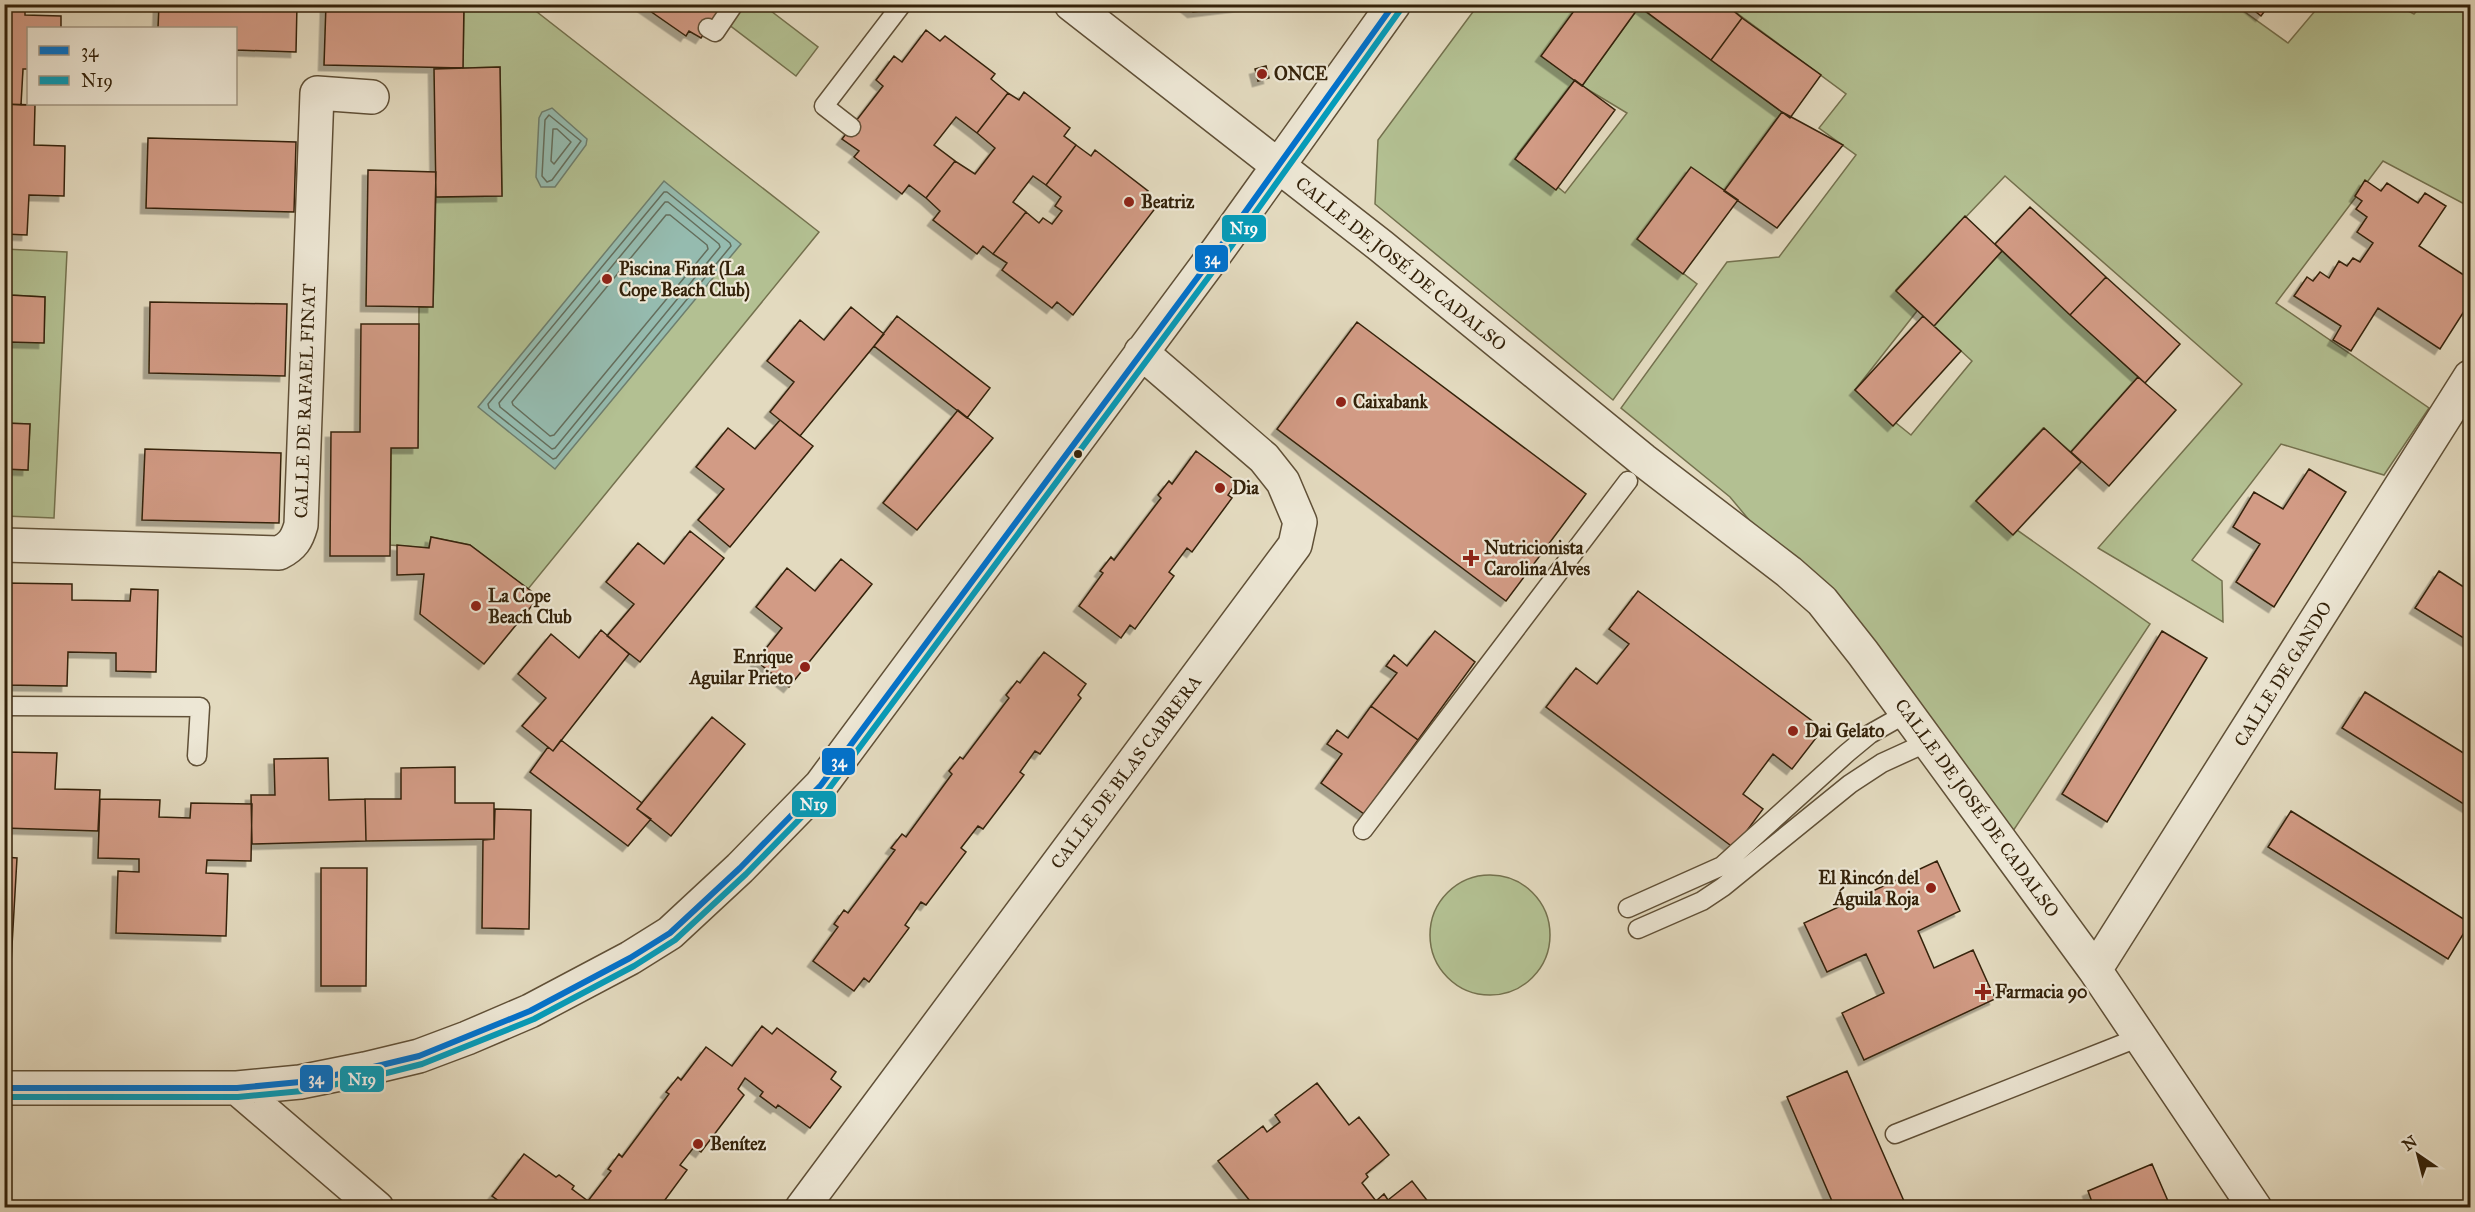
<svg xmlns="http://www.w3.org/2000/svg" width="2475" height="1212" font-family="'IM FELL Great Primer',serif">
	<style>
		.green { fill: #b3c092; stroke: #74714e; stroke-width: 1.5 }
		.water { fill: #95bbaf; stroke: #6e7e6d; stroke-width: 1.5 }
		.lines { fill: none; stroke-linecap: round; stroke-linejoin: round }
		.shore { stroke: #646e5c; stroke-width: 1.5 }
		.building { fill: #d29b85; stroke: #34220a; stroke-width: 1.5; filter: url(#shadow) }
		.service-casing { stroke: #605037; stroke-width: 21 }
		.minor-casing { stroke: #605037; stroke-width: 36 }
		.service { stroke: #ede7d5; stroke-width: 18 }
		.minor { stroke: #ede7d5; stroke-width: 33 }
		.bus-1-casing { stroke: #ede7d5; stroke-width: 10 }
		.bus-2-casing { stroke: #ede7d5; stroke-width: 10 }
		.bus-1 { stroke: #0072ce; stroke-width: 6 }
		.bus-2 { stroke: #059cba; stroke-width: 6 }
		.poi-dot { fill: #8f2418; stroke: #ede7d5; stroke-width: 2 }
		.bus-dot { fill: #34220a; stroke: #ede7d5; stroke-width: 2 }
		.labels { text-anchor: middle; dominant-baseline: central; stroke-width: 4.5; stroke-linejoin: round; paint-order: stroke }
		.poi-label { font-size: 18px; font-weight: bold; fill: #34220a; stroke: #ede7d5; text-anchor: start }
		.street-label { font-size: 18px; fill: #34220a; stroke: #ede7d5 }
		.line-badge { stroke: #ede7d5; stroke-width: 2 }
		.badge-label { font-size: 16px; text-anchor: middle; font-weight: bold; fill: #fff }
	</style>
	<defs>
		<filter id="shadow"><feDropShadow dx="-5.5" dy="5.5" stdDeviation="0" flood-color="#0004"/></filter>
	</defs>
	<rect width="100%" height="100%" fill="#e3dabf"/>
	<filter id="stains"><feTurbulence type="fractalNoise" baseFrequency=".00333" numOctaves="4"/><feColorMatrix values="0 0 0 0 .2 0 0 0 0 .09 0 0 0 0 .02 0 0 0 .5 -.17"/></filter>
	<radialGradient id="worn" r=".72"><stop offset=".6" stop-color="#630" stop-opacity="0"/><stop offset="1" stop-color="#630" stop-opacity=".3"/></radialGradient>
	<!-- green -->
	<path class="green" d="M464,5h64l291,227 -291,357 -58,-44 -39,-8 -2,11 -39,-3 1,-97 27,-1 1,-140h14l3,-110 66,-1 -2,-129 -37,1z
		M743,5h20l55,42 -22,29 -68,-52z
		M1478,5h101l-4,75 -57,74 47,39 62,-80 -45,-27 57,-79 143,105 -58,79 -86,48 59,45 -84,116 -238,-196 3,-64z
		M1726,5h509l53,38 32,-38h77l17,9 8,-9h35l13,9v193l-87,-46 -107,142 153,105 -45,67 -103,-31 -89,116 30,21 1,41 -125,-74 144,-164 -237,-208 -109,114 21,21 -62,79 56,45 61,-74 -38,-35 68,-75 136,126 -67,75 -28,-24 -67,73 174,123 -139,210 -281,-337 -109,-89 106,-146 52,-5 77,-102 -37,-27 27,-34z
		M4,249l63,3 -13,266 -49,-2v-47l23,1 2,-46 -25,-1v-41h3l1,-40h35l1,-45 -35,-2 1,-41 -6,-1z
		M1430 935a60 60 0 1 1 120 0a60 60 0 1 1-120 0Z"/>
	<!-- water -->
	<path class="water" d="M552,108l35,31 -1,6 -31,42h-14l-5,-10 3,-59 3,-6z
		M664,181l77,63 -186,225 -77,-62z"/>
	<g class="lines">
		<!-- shore -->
		<path class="shore" d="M549,115l32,26 -29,39 -5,2 -5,-6 3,-56z
			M553,129h4l14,13 -17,22 -3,-3z
			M664,192h3l63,51 1,3 -175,212 -3,1 -64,-51 -1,-4z
			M665,202h3l51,42 1,3 -165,201 -3,1 -52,-42 -1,-4z
			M666,215h4l37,30 1,4 -154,186 -4,1 -37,-31 -1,-3z"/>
	</g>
	<!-- building -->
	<path class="building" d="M4,4h21v11l36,1v12h-33v41h-5l-2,36 -17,-1z
		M159,4h138l-1,48 -60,-2v-22h-78z
		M326,4h138l-1,64 -139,-3z
		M640,4h85l-24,34 -12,-7 -3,5z
		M1183,4h74l-64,8z
		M1579,4h57l3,3 -57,79 -41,-30z
		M1636,4h89l17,14 -31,42z
		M2246,4h24l-9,12z
		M1742,18l79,57 -31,43 -79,-58z
		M926,30l14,11 5,-5 50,38 -4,5 17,14 -31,40 -21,-16 -22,28 21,16 -29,37 -17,-13 -7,9 -48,-37 5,-6 -17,-12 41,-53 -7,-6 18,-24 8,6z
		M1266,66l3,12 -11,3 -3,-12z
		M500,67l2,129 -66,1 -2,-128z
		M1575,80l40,30 -59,80 -41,-31z
		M1024,92l46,36 -6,8 12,9 -30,40 -13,-9 -20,26 13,10 -33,42 -10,-8 -6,8 -44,-34 7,-9 -14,-13 29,-37 20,13 20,-26 -18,-15 31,-40 11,7z
		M4,104l31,1 -1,40 31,1 -1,50 -35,-1 -2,40 -23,-1z
		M1782,112l61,33 -66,83 -53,-37z
		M148,138l148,4 -2,70 -148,-4z
		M1076,145l15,11 4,-6 53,41 -4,5 13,10 -84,109 -16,-13 -5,6 -50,-38 5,-7 -14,-9 33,-42 13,11 4,-5 9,6 10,-13 -7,-5 6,-9 -15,-12z
		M1691,167l47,33 -55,74 -46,-35z
		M368,170l68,2 -3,135 -67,-1z
		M2365,180l16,11 6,-8 31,20 7,-10 21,13 -27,40 51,33v23l-30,47 -62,-41 -27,43 -18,-11 8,-14 -47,-30 13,-19 6,4 7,-9 9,6 10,-17 8,5 6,-8 7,4 13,-19 -16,-11 10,-15 -11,-8 6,-8 -7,-5z
		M2030,207l76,70 -36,38 -75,-71z
		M1965,216l37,35 -68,75 -38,-35z
		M4,253h7l-1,42 35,2 -1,46 -35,-1 -1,40h-4z
		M2106,277l74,67 -35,39 -75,-68z
		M150,302l137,2 -2,72 -136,-3z
		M851,307l33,27 -84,102 -30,-24 24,-30 -27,-21 33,-41 24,20z
		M897,316l93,72 -23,30 -93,-72z
		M1923,316l38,35 -68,75 -38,-36z
		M1357,322l229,172 -80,107 -229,-172z
		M361,324h58l-1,124h-27l-1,108h-60l1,-124h29z
		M2138,377l38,33 -67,76 -38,-34z
		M958,410l35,28 -76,92 -34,-27z
		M780,420l33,26 -83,101 -32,-27 26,-31 -28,-22 32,-39 27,21z
		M4,423l26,1 -2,46 -24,-1z
		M2044,428l37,34 -68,73 -37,-34z
		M145,449l136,4 -2,70 -137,-3z
		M1196,451l41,31 -9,13 4,3 -40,54 -5,-4 -18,24 5,4 -39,53 -5,-4 -9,13 -42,-32 24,-33 -3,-2 11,-14 3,3 47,-62 -3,-3 11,-14 3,3z
		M2309,469l37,23 -72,115 -38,-25 24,-38 -27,-17 21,-35 29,17z
		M690,531l34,27 -84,104 -33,-26 27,-32 -28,-22 32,-39 26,21z
		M431,537l39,8 69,52 -55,67 -64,-50 4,-40 -27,1v-30l32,3z
		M841,559l31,25 -83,103 -33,-26 26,-33 -26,-21 31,-39 28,23z
		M2439,571l31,20v51l-55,-34z
		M4,583l68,1v16l58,1 1,-12 27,1 -2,82 -40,-1v-18l-48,-1 -1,34 -63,-1z
		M1638,591l185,138 -31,40 -19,-15 -30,40 20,15 -29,39 -188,-141 30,-39 21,16 32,-40 -20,-15z
		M601,630l28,24 -76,97 -31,-25 24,-28 -28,-24 33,-40 28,24z
		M1435,631l40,31 -57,78 -47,-34 26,-33 -11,-7 8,-11 13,11z
		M2162,631l45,27 -100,164 -45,-28z
		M1044,652l42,32 -8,11 3,3 -41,56 -5,-3 -15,21 4,3 -41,54 -5,-3 -17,22 5,4 -40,53 -5,-3 -16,23 4,3 -40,54 -5,-4 -10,13 -41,-30 25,-34 -4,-3 10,-14 4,3 47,-63 -4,-2 11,-14 4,3 46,-63 -3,-3 11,-14 3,2 46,-61 -3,-3 11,-14 3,2z
		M2365,692l105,65v51l-128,-80z
		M1371,706l47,34 -54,74 -43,-31 21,-29 -15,-10 10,-14 11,8z
		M712,717l33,27 -74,92 -34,-27z
		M561,740l81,63 -5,6 14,10 -23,27 -98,-74 18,-25 5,4z
		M4,752l53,1 -2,36 45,1 -2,41 -94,-3z
		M328,758l1,42 36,-1 1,42 -114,3 -1,-49h24l-1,-36z
		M455,767v36h39v36l-128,2 -1,-42h36v-31z
		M100,799l60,1 -1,17 31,1 1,-15 61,1 -1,57 -44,-1 -1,13 22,1 -2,62 -110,-3 2,-62 21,1v-13l-41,-1z
		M495,809l36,1 -2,119 -47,-1 1,-88 11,-1z
		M2291,811l179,112 -22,36 -180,-112z
		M4,857l13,1 -7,123h-6z
		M1937,861l23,50 -42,20 16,37 39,-18 22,49 -131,61 -22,-47 42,-20 -18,-39 -39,18 -23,-49z
		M321,868h46l-1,118h-45z
		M762,1026l10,8 5,-6 59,44 -5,7 10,8 -31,41 -32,-23 -2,3 -16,-12 3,-4 -18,-14 -7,11 6,6 -43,57 -7,-5 -14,18 7,5 -28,38h-159l3,-4 -11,-8 32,-42 32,23 3,-2 15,11 -2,3 16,12 23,-30 -3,-2 11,-15 3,3 47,-63 -3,-2 12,-15 3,3 25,-33 26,19z
		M1847,1071l60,137h-72l-48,-111z
		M1317,1083l32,42 10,-8 30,38 -23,19 2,3 -6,6 14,18 8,-7 4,6 24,-19 21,27h-190l7,-7 -32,-40 45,-35 4,6 13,-10 -5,-7z
		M2152,1164l19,44h-92l13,-6 -4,-11z"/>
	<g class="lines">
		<!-- service casing -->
		<g class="service-casing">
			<path id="service" d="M708,28l7,4 19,-28
				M851,127l-27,-21 78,-102
				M4,706l196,1 -3,49
				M1363,830l265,-349
				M1628,908l94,-42 125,-113 23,-19 37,-21
				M1638,929l64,-28 21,-14 127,-103 32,-21 46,-21
				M1895,1134l245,-97"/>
		</g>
		<!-- minor casing -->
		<g class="minor-casing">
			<path id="minor" d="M1071,4l310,242 262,214 146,112 33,29 41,52 232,317 160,238
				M4,545l275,8c14,-7 18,-14 22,-28l16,-432 55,4
				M2095,970l375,-593
				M4,1088h233l63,-6 65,-13 54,-13 48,-18 63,-27 100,-53 40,-25 70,-65 81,-83 397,-535 176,-246
				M237,1088l140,120
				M802,1208l493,-663 5,-23 -17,-40 -19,-24 -123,-106"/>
		</g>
		<!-- service -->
		<use href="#service" class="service"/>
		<!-- minor -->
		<use href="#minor" class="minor"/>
		<!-- bus-1 casing -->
		<g class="bus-1-casing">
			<path id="bus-1" d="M4,1088h233l63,-6 65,-13 54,-13 111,-45 100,-53 40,-25 70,-65 81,-83 397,-535 176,-246"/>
		</g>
		<!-- bus-2 casing -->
		<g class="bus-2-casing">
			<path id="bus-2" d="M4,1097h234l64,-6 65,-13 55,-14 112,-45 100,-53 41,-26 71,-66 82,-84 397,-535 176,-246"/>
		</g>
		<!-- bus-1 -->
		<use href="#bus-1" class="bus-1"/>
		<!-- bus-2 -->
		<use href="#bus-2" class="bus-2"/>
	</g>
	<!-- markers -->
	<g class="poi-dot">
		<circle cx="1262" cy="74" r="6"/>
		<circle cx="1129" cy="202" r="6"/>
		<circle cx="607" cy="279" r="6"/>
		<circle cx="1341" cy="402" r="6"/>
		<circle cx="1220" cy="488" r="6"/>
		<path d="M1468 549h6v6h6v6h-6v6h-6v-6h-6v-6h6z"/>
		<circle cx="476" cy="606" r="6"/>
		<circle cx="805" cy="667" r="6"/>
		<circle cx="1793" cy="731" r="6"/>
		<circle cx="1931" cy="888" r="6"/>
		<path d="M1980 983h6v6h6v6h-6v6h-6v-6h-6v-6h6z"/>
		<circle cx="698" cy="1144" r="6"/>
	</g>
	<circle class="bus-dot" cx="1078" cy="454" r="5"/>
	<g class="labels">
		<!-- poi labels -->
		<g class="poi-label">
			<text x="1274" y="74">ONCE</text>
			<text x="1141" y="202">Beatriz</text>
			<text x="619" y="269">Piscina Finat (La<tspan x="619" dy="21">Cope Beach Club)</tspan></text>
			<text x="1353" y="402">Caixabank</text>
			<text x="1232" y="488">Dia</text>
			<text x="1484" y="548">Nutricionista<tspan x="1484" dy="21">Carolina Alves</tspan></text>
			<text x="488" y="596">La Cope<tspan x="488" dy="21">Beach Club</tspan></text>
			<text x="793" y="657" text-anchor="end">Enrique<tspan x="793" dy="21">Aguilar Prieto</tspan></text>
			<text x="1805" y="731">Dai Gelato</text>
			<text x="1919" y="878" text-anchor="end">El Rincón del<tspan x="1919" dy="21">Águila Roja</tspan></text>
			<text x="1995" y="992">Farmacia 90</text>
			<text x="710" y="1144">Benítez</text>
		</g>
		<!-- street labels -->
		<g class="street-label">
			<text transform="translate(1401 264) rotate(39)">CALLE DE JOSÉ DE CADALSO</text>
			<text transform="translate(305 401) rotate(-88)">CALLE DE RAFAEL FINAT</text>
			<text transform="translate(2283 674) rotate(-58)">CALLE DE GANDO</text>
			<text transform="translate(1126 772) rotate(-53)">CALLE DE BLAS CABRERA</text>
			<text transform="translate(1977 808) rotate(54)">CALLE DE JOSÉ DE CADALSO</text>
		</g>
	</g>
	<g class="line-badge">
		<rect x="1221" y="214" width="46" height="29" rx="6" fill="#059cba"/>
		<rect x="1194" y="244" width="35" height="29" rx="6" fill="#0072ce"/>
		<rect x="821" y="747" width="35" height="29" rx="6" fill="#0072ce"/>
		<rect x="791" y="790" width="46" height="28" rx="6" fill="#059cba"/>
		<rect x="299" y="1064" width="35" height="29" rx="6" fill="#0072ce"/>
		<rect x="339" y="1065" width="46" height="28" rx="6" fill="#059cba"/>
	</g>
	<g class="badge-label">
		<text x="1244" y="234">N19</text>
		<text x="1212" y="264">34</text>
		<text x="839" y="767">34</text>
		<text x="814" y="810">N19</text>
		<text x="316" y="1084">34</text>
		<text x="362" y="1085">N19</text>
	</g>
	<!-- margin -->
	<rect width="2475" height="1212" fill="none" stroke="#e3dabf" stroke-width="24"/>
	<rect x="6" y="6" width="2463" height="1200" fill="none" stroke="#34220a" stroke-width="3"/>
	<rect x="12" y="12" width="2451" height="1188" fill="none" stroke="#34220a" stroke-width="1.5"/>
	<!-- legend -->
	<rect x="27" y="27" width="210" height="78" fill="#ede7d5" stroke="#a39884" stroke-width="1.5"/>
	<rect x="39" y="46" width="30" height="9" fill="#0072ce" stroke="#a39884" stroke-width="1.5"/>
	<text x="81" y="57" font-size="18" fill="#34220a">34</text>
	<rect x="39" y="76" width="30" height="9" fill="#059cba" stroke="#a39884" stroke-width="1.5"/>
	<text x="81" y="87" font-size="18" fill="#34220a">N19</text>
	<!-- north arrow -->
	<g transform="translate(2418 1155) rotate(325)" stroke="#ede7d5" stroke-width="4.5" paint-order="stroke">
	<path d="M0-4.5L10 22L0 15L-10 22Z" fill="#34220a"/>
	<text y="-9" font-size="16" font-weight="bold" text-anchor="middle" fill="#34220a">N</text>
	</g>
	<rect width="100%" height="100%" filter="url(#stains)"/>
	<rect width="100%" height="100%" fill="url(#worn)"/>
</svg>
